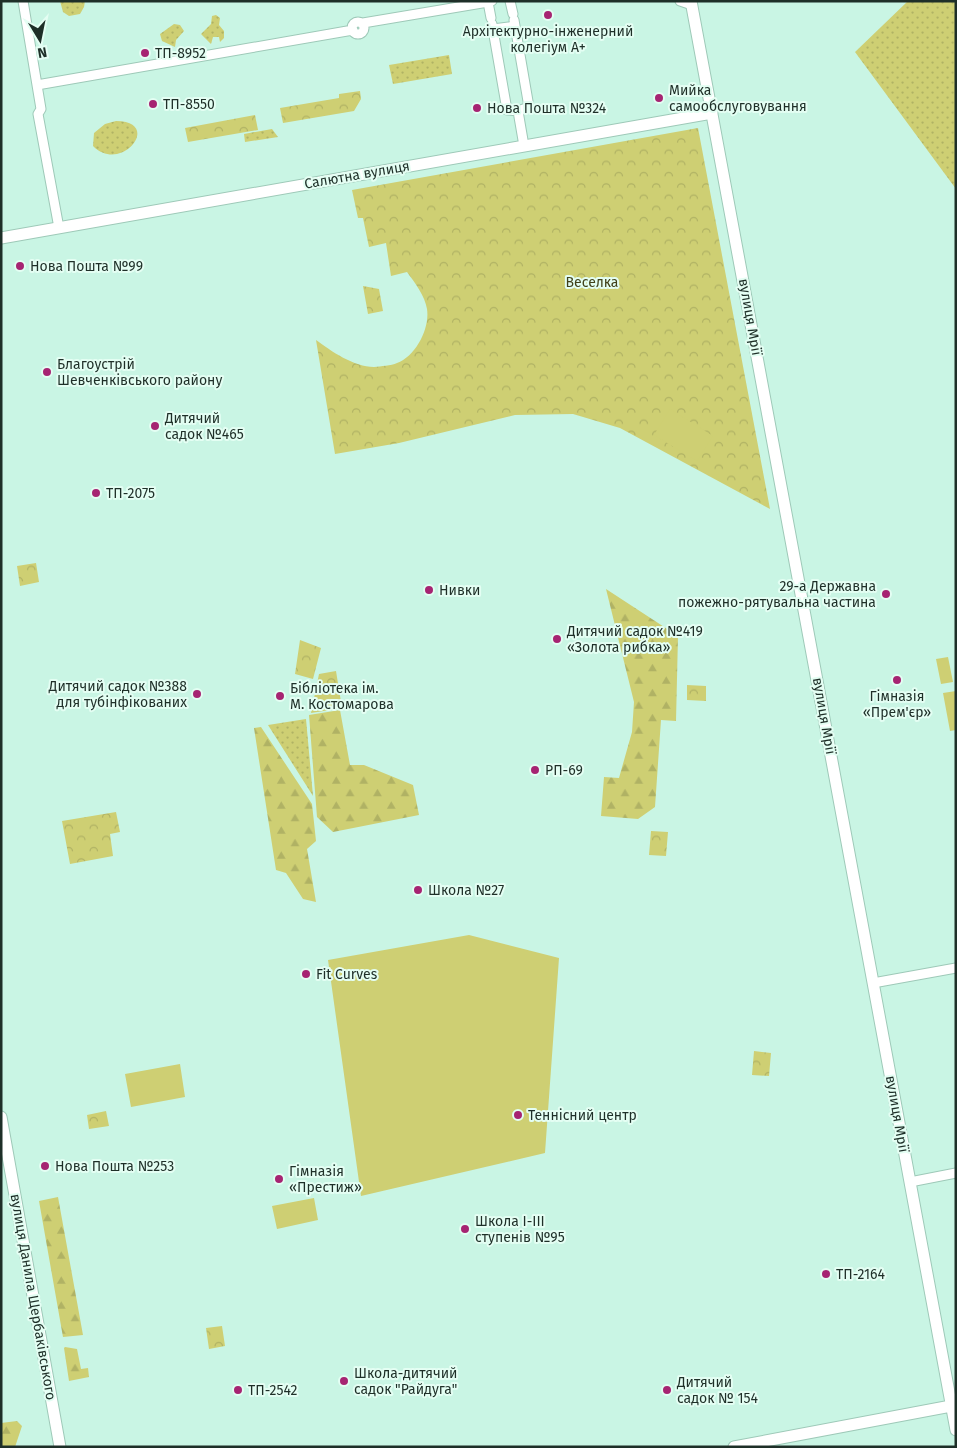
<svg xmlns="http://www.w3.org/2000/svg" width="957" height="1448" font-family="'Fira Sans',sans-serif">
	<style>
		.grass { fill: url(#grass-dots) }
		.forest { fill: url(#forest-firs) }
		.park { fill: url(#park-crowns) }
		.pitch { fill: #cecf73 }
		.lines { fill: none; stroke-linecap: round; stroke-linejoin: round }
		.street-casing { stroke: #9ec9b8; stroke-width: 11 }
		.secondary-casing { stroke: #9ec9b8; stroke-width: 13 }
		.street { stroke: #fff; stroke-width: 9 }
		.secondary { stroke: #fff; stroke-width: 11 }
		.poi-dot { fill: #a62472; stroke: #e4fef3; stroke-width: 2 }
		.labels { text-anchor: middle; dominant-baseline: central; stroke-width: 4; stroke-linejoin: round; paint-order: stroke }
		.poi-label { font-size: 14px; fill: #1e2f28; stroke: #e4fef3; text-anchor: start }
		.street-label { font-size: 14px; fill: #1e2f28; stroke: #e4fef3 }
		.park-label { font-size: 14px; fill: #414119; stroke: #e4fef3 }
	</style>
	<defs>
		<pattern id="grass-dots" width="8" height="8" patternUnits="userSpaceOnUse" patternTransform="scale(1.25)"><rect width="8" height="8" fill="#cecf73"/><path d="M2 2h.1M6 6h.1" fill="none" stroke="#b0b264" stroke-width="1.8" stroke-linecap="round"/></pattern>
		<pattern id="forest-firs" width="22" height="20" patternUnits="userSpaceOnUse" patternTransform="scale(1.25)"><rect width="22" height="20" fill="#cecf73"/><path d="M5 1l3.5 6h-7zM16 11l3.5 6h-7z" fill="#b0b264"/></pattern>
		<pattern id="park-crowns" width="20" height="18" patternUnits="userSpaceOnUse" patternTransform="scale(1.25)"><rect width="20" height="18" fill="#cecf73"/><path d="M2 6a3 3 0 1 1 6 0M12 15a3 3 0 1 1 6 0" fill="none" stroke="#b0b264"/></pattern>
	</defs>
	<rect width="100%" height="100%" fill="#c9f5e4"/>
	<!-- grass -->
	<path class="grass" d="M60,1h25l-1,6 -4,7 -11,2 -6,-4z
		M908,1h48v188l-101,-137z
		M216,15l4,3 -1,7 5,6v7l-4,4 -1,-5h-6l-2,7 -10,-10 10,-10 1,-8z
		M174,24l6,1 4,6 -8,9 -1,7 -13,-6 -2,-7z
		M449,55l3,19 -59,10 -4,-19z
		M116,121c47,0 6,54 -23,25l1,-13 11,-9z
		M272,129l6,8 -33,5 -1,-8z
		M306,719l7,77 -45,-71z"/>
	<!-- forest -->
	<path class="forest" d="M606,589l72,47 -2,85 -15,-1 -6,87 -17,12 -37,-3 3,-39 15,1 13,-46 2,-30z
		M340,710l10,55h14l49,20 6,30 -86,17 -16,-15 -8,-102z
		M261,727l51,77 4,37 -9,8 9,53 -13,-3 -17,-26 -10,-3 -22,-142z
		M58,1197l25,138 -20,2 -24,-136z
		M65,1347l12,2 4,20 7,-1 1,9 -20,4 -5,-33z
		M17,1421l5,5 -7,21h-14v-24z"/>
	<!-- park -->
	<path class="park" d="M360,91l1,8 -7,12 -71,12 -3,-15 59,-10v-4z
		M255,115l3,15 -70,12 -3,-14z
		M698,128l72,381 -150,-81 -47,-14 -58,1 -116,28 -64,11 -19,-114c15,11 38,27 58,27 7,-1 17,-1 23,-4 19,-7 33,-35 30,-54 -2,-13 -12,-26 -20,-37l-16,4 -5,-33 -17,4 -6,-29h-5l-6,-28z
		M363,286l16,3 4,22 -15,3z
		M36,563l3,19 -19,4 -3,-20z
		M300,640l21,8 -8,31 -18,-5z
		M336,671l6,37 -31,5 8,-39z
		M687,685l19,1v15l-19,-1z
		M116,812l4,20 -10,2 3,22 -43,8 -8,-43z
		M651,831l17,1 -2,24 -17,-1z
		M754,1051l17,2 -2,23 -17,-1z
		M106,1111l3,15 -20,3 -2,-14z
		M222,1326l3,20 -16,3 -3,-21z"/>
	<!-- pitch -->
	<path class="pitch" d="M670,409l43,27 -16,25 -43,-26z
		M948,657l5,25 -12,2 -5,-25z
		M956,691v39l-6,1 -7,-38z
		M469,935l90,23 -14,195 -184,43 -33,-236z
		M180,1064l5,33 -54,10 -6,-33z
		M314,1198l4,22 -41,9 -5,-23z"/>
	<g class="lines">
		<!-- street casing -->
		<g class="street-casing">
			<path id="street" d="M23,1l18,108 -3,5 21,114
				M510,1l3,13
				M680,1l12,4
				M491,18l-3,-16 4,-1
				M352 28a6 6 0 1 1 12 0a6 6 0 1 1-12 0Z
				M363,23l125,-21
				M492,24l15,86 11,1 11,-4 -15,-87
				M493,29l22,-3
				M37,85l316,-55
				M518,111l6,35
				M873,983l83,-15
				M910,1182l46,-9"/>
		</g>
		<!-- secondary casing -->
		<g class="secondary-casing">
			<path id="secondary" d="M691,1l265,1429
				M1,238l711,-125
				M1,1117l59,330
				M734,1447l217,-41"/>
		</g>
		<!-- street -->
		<use href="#street" class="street"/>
		<!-- secondary -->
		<use href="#secondary" class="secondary"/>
	</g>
	<!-- markers -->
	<g class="poi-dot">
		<circle cx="548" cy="15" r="5"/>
		<circle cx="145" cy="53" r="5"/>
		<circle cx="659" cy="98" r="5"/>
		<circle cx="153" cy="104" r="5"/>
		<circle cx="477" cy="108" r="5"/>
		<circle cx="20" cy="266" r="5"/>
		<circle cx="47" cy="372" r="5"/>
		<circle cx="155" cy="426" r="5"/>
		<circle cx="96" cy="493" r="5"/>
		<circle cx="429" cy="590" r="5"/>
		<circle cx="886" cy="594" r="5"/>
		<circle cx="557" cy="639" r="5"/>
		<circle cx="897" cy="680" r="5"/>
		<circle cx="197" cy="694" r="5"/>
		<circle cx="280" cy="696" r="5"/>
		<circle cx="535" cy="770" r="5"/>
		<circle cx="418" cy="890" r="5"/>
		<circle cx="306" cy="974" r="5"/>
		<circle cx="518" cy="1115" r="5"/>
		<circle cx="45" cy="1166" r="5"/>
		<circle cx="279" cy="1179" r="5"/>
		<circle cx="465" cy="1229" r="5"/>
		<circle cx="826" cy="1274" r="5"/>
		<circle cx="344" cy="1381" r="5"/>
		<circle cx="238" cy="1390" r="5"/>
		<circle cx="667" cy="1390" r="5"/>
	</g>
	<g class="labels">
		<!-- poi labels -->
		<g class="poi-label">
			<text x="548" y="31" text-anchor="middle">Архітектурно-інженерний<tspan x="548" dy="16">колегіум А+</tspan></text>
			<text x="155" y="53">ТП-8952</text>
			<text x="669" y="90">Мийка<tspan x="669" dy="16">самообслуговування</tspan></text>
			<text x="163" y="104">ТП-8550</text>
			<text x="487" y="108">Нова Пошта №324</text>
			<text x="30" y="266">Нова Пошта №99</text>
			<text x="57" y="364">Благоустрій<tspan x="57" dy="16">Шевченківського району</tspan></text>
			<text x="165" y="418">Дитячий<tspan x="165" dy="16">садок №465</tspan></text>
			<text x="106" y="493">ТП-2075</text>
			<text x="876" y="586" text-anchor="end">29-а Державна<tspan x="876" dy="16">пожежно-рятувальна частина</tspan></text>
			<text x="439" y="590">Нивки</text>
			<text x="567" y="631">Дитячий садок №419<tspan x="567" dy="16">«Золота рибка»</tspan></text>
			<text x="187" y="686" text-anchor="end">Дитячий садок №388<tspan x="187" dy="16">для тубінфікованих</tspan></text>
			<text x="290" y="688">Бібліотека ім.<tspan x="290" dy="16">М. Костомарова</tspan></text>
			<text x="897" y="696" text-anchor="middle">Гімназія<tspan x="897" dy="16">«Прем'єр»</tspan></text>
			<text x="545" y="770">РП-69</text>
			<text x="428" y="890">Школа №27</text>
			<text x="316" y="974">Fit Curves</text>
			<text x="528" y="1115">Теннісний центр</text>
			<text x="55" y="1166">Нова Пошта №253</text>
			<text x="289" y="1171">Гімназія<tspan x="289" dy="16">«Престиж»</tspan></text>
			<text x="475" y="1221">Школа І-ІІІ<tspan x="475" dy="16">ступенів №95</tspan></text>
			<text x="836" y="1274">ТП-2164</text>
			<text x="354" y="1373">Школа-дитячий<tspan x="354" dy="16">садок "Райдуга"</tspan></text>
			<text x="677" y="1382">Дитячий<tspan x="677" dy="16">садок № 154</tspan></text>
			<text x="248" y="1390">ТП-2542</text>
		</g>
		<!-- street labels -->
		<g class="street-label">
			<text transform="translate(357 175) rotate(-10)">Салютна вулиця</text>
			<text transform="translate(750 317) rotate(80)">вулиця Мрії</text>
			<text transform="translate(824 716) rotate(80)">вулиця Мрії</text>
			<text transform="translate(897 1114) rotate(80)">вулиця Мрії</text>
			<text transform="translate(33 1297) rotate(80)">вулиця Данила Щербаківського</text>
		</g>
		<!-- park labels -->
		<g class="park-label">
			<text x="592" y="282">Веселка</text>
		</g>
	</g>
	<!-- border -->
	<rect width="957" height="1448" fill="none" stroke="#1e2f28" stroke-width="5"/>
	<!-- north arrow -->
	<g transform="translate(40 40) rotate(170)" stroke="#e4fef3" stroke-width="4" paint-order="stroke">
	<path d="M0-4L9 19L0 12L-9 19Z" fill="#1e2f28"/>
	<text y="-8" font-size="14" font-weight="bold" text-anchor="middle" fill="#1e2f28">N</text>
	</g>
</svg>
